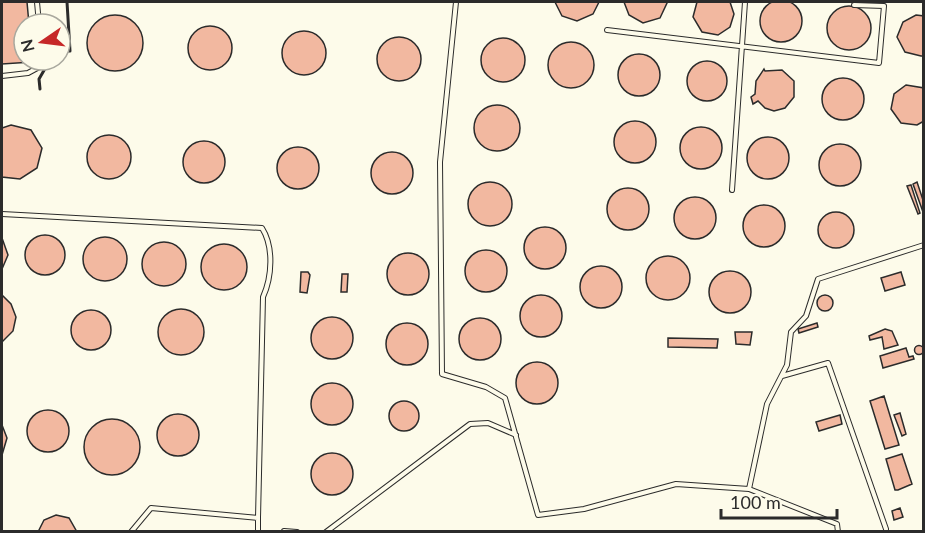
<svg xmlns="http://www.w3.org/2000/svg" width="925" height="533" font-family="Lato,sans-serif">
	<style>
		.building { fill: #f2b8a0; stroke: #2b2b2b; stroke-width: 1.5 }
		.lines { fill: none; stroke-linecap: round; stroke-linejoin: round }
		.lane-casing { stroke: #2b2b2b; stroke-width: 6 }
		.lane { stroke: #fdfbea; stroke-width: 4 }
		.wall { stroke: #2b2b2b; stroke-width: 3 }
	</style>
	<rect width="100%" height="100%" fill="#fdfbea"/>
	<!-- building -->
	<path class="building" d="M760 21a21 21 0 1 1 42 0a21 21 0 1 1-42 0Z
		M2,2h25l2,22h-5v36l8,2 -30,2z
		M555,2h44l-6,12 -16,7 -15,-5z
		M624,2h43v1l-7,15 -17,5 -14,-8z
		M697,2h33l4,12 -4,13 -12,8 -16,-3 -9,-15z
		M827 28a22 22 0 1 1 44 0a22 22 0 1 1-44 0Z
		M87 43a28 28 0 1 1 56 0a28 28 0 1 1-56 0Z
		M916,15l8,1v40h-3l-16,-4 -8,-15 6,-15z
		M188 48a22 22 0 1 1 44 0a22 22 0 1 1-44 0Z
		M282 53a22 22 0 1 1 44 0a22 22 0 1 1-44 0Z
		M377 59a22 22 0 1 1 44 0a22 22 0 1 1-44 0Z
		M481 60a22 22 0 1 1 44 0a22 22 0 1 1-44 0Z
		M548 65a23 23 0 1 1 46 0a23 23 0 1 1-46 0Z
		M618 75a21 21 0 1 1 42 0a21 21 0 1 1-42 0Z
		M687 81a20 20 0 1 1 40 0a20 20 0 1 1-40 0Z
		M764,69l1,2 17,-1 12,11v16l-9,11 -11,3 -9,-3 -7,-7 -5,3 -2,-7 4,-3 1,-13z
		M822 99a21 21 0 1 1 42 0a21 21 0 1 1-42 0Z
		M906,85l18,3v33l-7,4 -16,-2 -10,-14 3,-15z
		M474 128a23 23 0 1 1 46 0a23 23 0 1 1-46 0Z
		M614 142a21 21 0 1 1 42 0a21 21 0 1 1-42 0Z
		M11,125l20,5 11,18 -5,20 -17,11 -18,-2v-49z
		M680 148a21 21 0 1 1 42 0a21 21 0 1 1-42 0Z
		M87 157a22 22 0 1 1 44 0a22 22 0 1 1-44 0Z
		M747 158a21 21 0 1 1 42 0a21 21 0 1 1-42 0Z
		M183 162a21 21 0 1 1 42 0a21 21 0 1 1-42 0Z
		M819 165a21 21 0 1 1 42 0a21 21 0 1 1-42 0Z
		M277 168a21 21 0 1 1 42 0a21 21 0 1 1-42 0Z
		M371 173a21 21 0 1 1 42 0a21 21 0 1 1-42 0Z
		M917,182l7,21 -1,9 -10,-28z
		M468 204a22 22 0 1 1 44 0a22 22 0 1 1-44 0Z
		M911,185l9,28 -2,1 -11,-28z
		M607 209a21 21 0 1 1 42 0a21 21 0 1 1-42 0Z
		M674 218a21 21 0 1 1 42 0a21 21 0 1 1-42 0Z
		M743 226a21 21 0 1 1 42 0a21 21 0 1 1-42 0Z
		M818 230a18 18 0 1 1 36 0a18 18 0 1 1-36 0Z
		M524 248a21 21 0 1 1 42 0a21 21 0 1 1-42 0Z
		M25 255a20 20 0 1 1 40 0a20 20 0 1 1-40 0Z
		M83 259a22 22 0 1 1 44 0a22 22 0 1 1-44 0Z
		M2,238l6,17 -6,14z
		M142 264a22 22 0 1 1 44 0a22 22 0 1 1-44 0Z
		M201 267a23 23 0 1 1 46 0a23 23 0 1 1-46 0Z
		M465 271a21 21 0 1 1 42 0a21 21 0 1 1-42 0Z
		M387 274a21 21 0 1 1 42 0a21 21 0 1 1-42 0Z
		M646 278a22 22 0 1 1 44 0a22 22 0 1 1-44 0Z
		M580 287a21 21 0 1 1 42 0a21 21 0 1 1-42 0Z
		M709 292a21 21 0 1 1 42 0a21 21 0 1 1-42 0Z
		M301,272h7l2,3 -3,18 -7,-1z
		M901,272l4,13 -20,6 -4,-13z
		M342,274h6l-1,18h-6z
		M817 303a8 8 0 1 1 16 0a8 8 0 1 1-16 0Z
		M520 316a21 21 0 1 1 42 0a21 21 0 1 1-42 0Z
		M2,295l9,9 5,13 -3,14 -11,11z
		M158 332a23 23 0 1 1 46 0a23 23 0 1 1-46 0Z
		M71 330a20 20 0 1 1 40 0a20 20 0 1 1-40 0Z
		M311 338a21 21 0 1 1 42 0a21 21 0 1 1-42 0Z
		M459 339a21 21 0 1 1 42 0a21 21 0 1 1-42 0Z
		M817,323l1,4 -19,6 -1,-4z
		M386 344a21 21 0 1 1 42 0a21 21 0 1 1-42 0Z
		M885,329l7,2 6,14 -14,4 -2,-12 -12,3 -1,-4z
		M735,332h17l-2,13 -14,-1z
		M668,338l50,1 -1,9 -49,-1z
		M914.5 350a4.5 4.5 0 1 1 9 0a4.5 4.5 0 1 1-9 0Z
		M906,348l3,9 4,-1 1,3 -31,9 -3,-12z
		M516 383a21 21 0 1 1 42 0a21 21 0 1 1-42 0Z
		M311 404a21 21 0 1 1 42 0a21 21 0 1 1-42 0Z
		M884,396l15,49 -14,4 -15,-48z
		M389 416a15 15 0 1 1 30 0a15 15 0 1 1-30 0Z
		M27 431a21 21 0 1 1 42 0a21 21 0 1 1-42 0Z
		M900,413l6,21 -4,2 -8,-21z
		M157 435a21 21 0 1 1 42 0a21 21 0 1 1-42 0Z
		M840,415l2,9 -23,7 -3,-9z
		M84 447a28 28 0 1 1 56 0a28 28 0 1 1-56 0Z
		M2,425l5,13 -5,17z
		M311 474a21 21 0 1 1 42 0a21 21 0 1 1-42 0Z
		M902,454l10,30 -14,6h-3l-9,-31z
		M900,508l3,9 -9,3 -2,-9z
		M56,515l13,3 8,14h-39l6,-12z"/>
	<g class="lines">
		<!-- lane casing -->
		<g class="lane-casing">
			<path id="lane" d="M37,2l2,22
				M456,2l-16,160 2,212 44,13 19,11 33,117 46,-6 92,-25 73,5 88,35 1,8
				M607,30l272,33 5,-57 -30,-1
				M2,76l26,-3 13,-7v-6
				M732,190l13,-188
				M2,214l260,14c12,19 10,49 1,69l-5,221 -107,-10 -20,24
				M782,376l46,-13 58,166
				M749,489l18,-85 20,-39 4,-33 15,-16 12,-37 106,-34
				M284,531l13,1
				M258,532v-14
				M326,532l144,-108 18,-1 28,12"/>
		</g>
		<!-- lane -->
		<use href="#lane" class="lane"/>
		<!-- wall -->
		<path class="wall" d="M60,51h10l-3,-49
			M40,89l-1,-10 11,-19"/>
	</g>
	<!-- border -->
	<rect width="925" height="533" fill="none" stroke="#2b2b2b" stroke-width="6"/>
	<!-- north arrow -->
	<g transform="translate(42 42) rotate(256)"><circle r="28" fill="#fdfbea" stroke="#a9a89e" stroke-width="1.5"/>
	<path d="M0-4.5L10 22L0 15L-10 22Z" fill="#c62828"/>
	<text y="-9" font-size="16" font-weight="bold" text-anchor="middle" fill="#2b2b2b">N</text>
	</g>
	<!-- scale -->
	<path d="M721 509v9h116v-9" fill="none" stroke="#2b2b2b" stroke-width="3"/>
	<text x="730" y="509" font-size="18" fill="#2b2b2b" stroke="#fdfbea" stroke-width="4.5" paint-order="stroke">100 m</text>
</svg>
